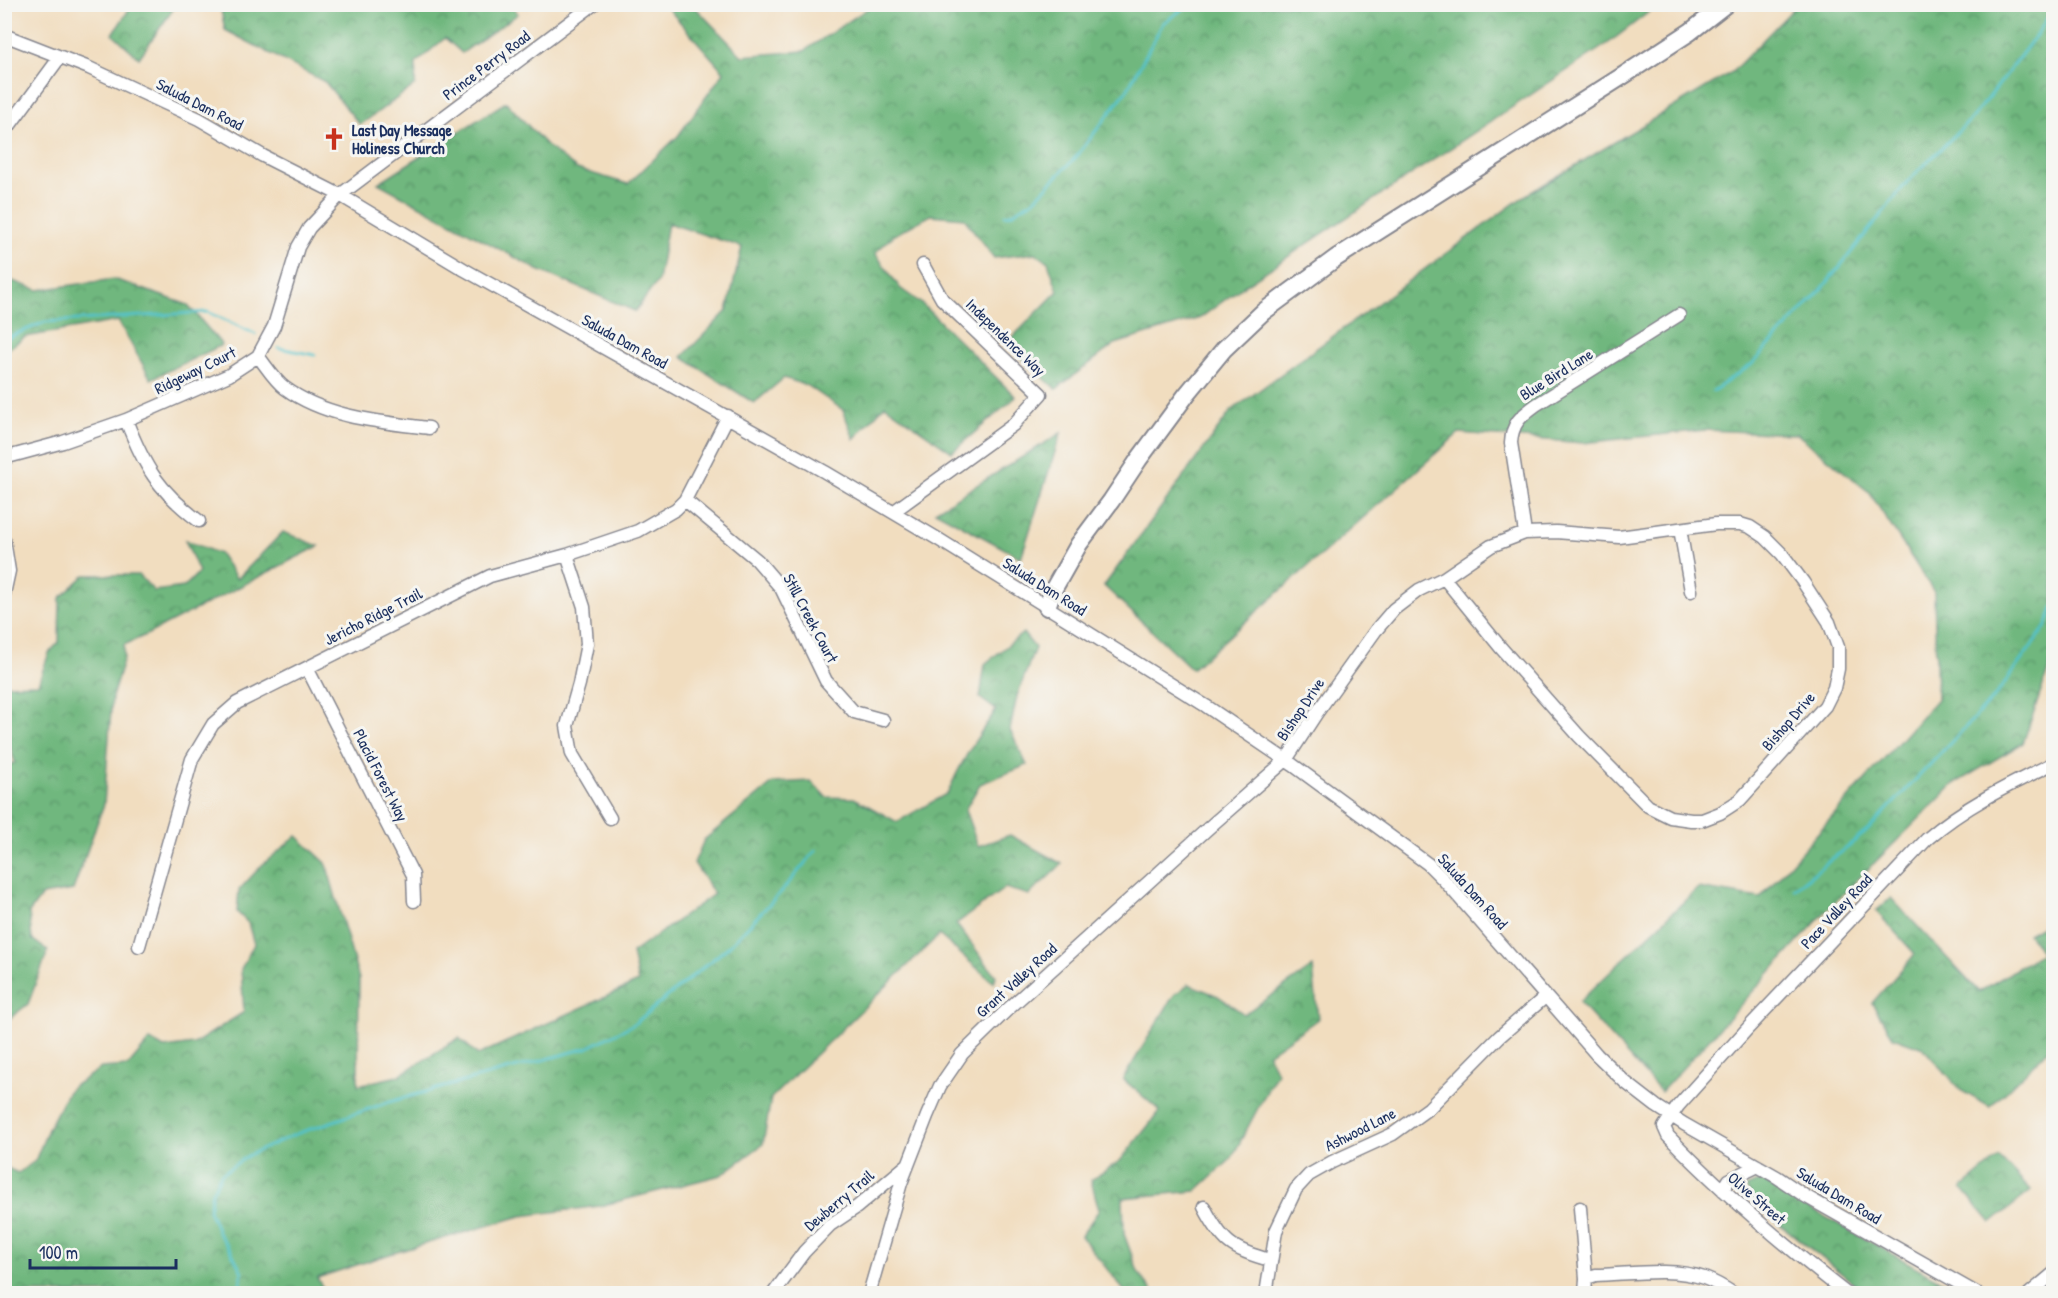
<svg xmlns="http://www.w3.org/2000/svg" width="2058" height="1298" font-family="'Patrick Hand',sans-serif">
	<style>
		.forest { fill: url(#forest-crowns); stroke: #45736e; stroke-width: 1.5 }
		.lines { fill: none; stroke-linecap: round; stroke-linejoin: round }
		.stream { stroke: #54c2c8; stroke-width: 3 }
		.minor-casing { stroke: #86868e; stroke-width: 15 }
		.major-casing { stroke: #86868e; stroke-width: 20 }
		.minor { stroke: #fff; stroke-width: 12 }
		.major { stroke: #fff; stroke-width: 16 }
		.labels { text-anchor: middle; dominant-baseline: central; stroke-width: 6; stroke-linejoin: round; paint-order: stroke }
		.street-label { font-size: 16px; fill: #1b2f5e; stroke: #f6f6f2 }
		.poi-label { font-size: 16px; font-weight: bold; fill: #1b2f5e; stroke: #f6f6f2; text-anchor: start }
	</style>
	<defs>
		<pattern id="forest-crowns" width="20" height="18" patternUnits="userSpaceOnUse" patternTransform="scale(1.5)"><rect width="20" height="18" fill="#6fb77e"/><path d="M2 6a3 3 0 1 1 6 0M12 15a3 3 0 1 1 6 0" fill="none" stroke="#5a956a"/></pattern>
	</defs>
	<rect width="100%" height="100%" fill="#f6f6f2"/>
	<filter id="ink" filterUnits="userSpaceOnUse"><feTurbulence type="fractalNoise" baseFrequency=".0167" numOctaves="2"/><feDisplacementMap in="SourceGraphic" scale="12" xChannelSelector="R" yChannelSelector="G"/><feConvolveMatrix kernelMatrix="1 2 1 2 8 2 1 2 1" color-interpolation-filters="sRGB"/></filter>
	<filter id="wash" filterUnits="userSpaceOnUse"><feTurbulence type="fractalNoise" baseFrequency=".008" numOctaves="4" result="noise"/><feDisplacementMap in="SourceGraphic" scale="24" xChannelSelector="R" yChannelSelector="G"/><feGaussianBlur stdDeviation="1.35" result="paint"/><feColorMatrix in="noise" values="0 0 0 0 0 0 0 0 0 0 0 0 0 0 0 0 0 1.4 0 .05"/><feComposite in="paint" operator="in"/></filter>
	<g filter="url(#wash)">
		<rect width="100%" height="100%" fill="#f1ddbf"/>
		<!-- forest -->
		<path class="forest" d="M512,4l6,10 -56,39 -17,-15 -29,25 -1,22 -55,40 -35,-43 -100,-52 -5,-25z
			M132,5h44l-37,53 -26,-24z
			M665,5h28l49,51 62,-5 69,-46h785l-48,37 -369,246 -41,30 -85,26 -59,45 -50,-45 52,-53 -10,-29 -13,-9 -41,5 -30,-40 -33,-3 -37,20 -19,18 25,35 22,16 94,93 -64,55 -67,-47 -31,34 -11,-29 -35,-24 -24,-8 -30,25 -72,-46 45,-46 15,-64 -74,-24 -10,58 -23,30 -97,-41 -160,-87 128,-81 42,45 29,22 51,15 50,-48 46,-64z
			M1797,5h256l1,649 -31,89 -69,41 -127,126 -166,182 -82,-90 119,-114 62,10 177,-199 -3,-107 -65,-100 -72,-58 -92,-4 -122,13 -124,-10 -267,236 -88,-83 127,-175 292,-214 209,-125z
			M4,278l34,12 76,-11 74,26 34,40 -71,34 -33,-58 -93,16 -20,14z
			M1061,433l-40,125 -86,-47z
			M283,532l36,14 -171,88 -24,11v13l-12,39 -8,107 -31,86 -31,5 -13,18 3,26 16,12 -20,53 -23,18 -1,-257 11,-2 -10,-35v-43l33,-1 11,-31 10,-11 1,-44 25,-23h54l15,16 30,-4 15,-15 -14,-32 35,14 17,25z
			M1023,633l12,15 -18,48 -7,34 17,35 -47,19 -15,26 13,36 32,-11 52,29 -33,31 -24,-7 -49,36 40,52 -2,7 -55,-48 -168,163 -8,46 -42,31 -121,31 -79,10 -131,38 -73,24 9,15h-321v-126l13,6 17,-12 13,-32 19,-36 5,-6 29,-19 27,-2 22,-26 14,8 30,-4 50,-32 -3,-43 13,-25 -6,-21 -11,-11 2,-22 23,-25 35,-29 29,27 33,116 -1,106 40,-9 61,-38 19,17 160,-73 -6,-29 82,-59 -20,-31 10,-23 69,-57 38,-2 15,16 28,1 43,24 51,-29c12,-30 29,-56 48,-83l-16,-12 5,-34z
			M1891,898l88,94 63,-39 -14,-19 25,-14v125l-63,62 -30,-17 -37,-42 -30,-11 -21,-34 43,-49 -39,-43z
			M1313,967l5,52 -50,35 9,18 -46,87 -35,32 -73,7 1,36 14,38 16,21h-28l-45,-57 18,-26 -8,-30 29,-19 40,-50 -37,-32 51,-84 15,-11 29,12 26,18z
			M1999,1157l32,34 -40,32 -29,-35z
			M1762,1180l20,13 181,100h-97l-109,-87 -11,-19z"/>
		<g class="lines">
			<!-- stream -->
			<path class="stream" d="M1005,215l6,-1 23,-14 42,-43 51,-67 36,-67 27,-19
				M4,339l41,-17 163,-10 47,22
				M279,348l36,7
				M1713,391l38,-26 71,-76 85,-107 62,-61 19,-22 51,-68 15,-23
				M1794,889l73,-58 128,-135 50,-68 9,-21
				M239,1294l3,-22 -10,-19 -13,-19 -10,-24 3,-18 9,-18 28,-19 47,-21 93,-32 198,-54 47,-24 94,-77 53,-55 35,-42"/>
		</g>
	</g>
	<g filter="url(#ink)">
		<g class="lines">
			<!-- minor casing -->
			<g class="minor-casing">
				<path id="minor" d="M4,35l85,33 110,51 64,37 77,39 125,75 360,202 113,67 268,167 87,59 135,99 16,16 153,175 28,27 31,24 28,18 93,53 28,19 173,98
					M4,133l56,-76
					M258,356c8,10 17,25 27,32 41,30 96,34 144,40
					M126,420c19,48 32,70 73,101
					M4,458l59,-16 63,-22 103,-45 29,-19 16,-30 24,-79 11,-19 31,-33 254,-191
					M685,500l72,60 24,28 45,93 28,31 29,8
					M893,512l120,-87 28,-31 -99,-95 -19,-34
					M1680,529l11,62
					M1525,533l-14,-90c1,-20 10,-27 25,-38l143,-90
					M4,540l5,31 -5,23
					M567,555l17,52 3,37 -8,40 -12,42 5,28 38,64
					M307,668l106,207 1,26
					M139,946l53,-187 21,-35 24,-21 253,-127 77,-21 71,-24 38,-22 9,-9 43,-84
					M1723,1190l6,-10 29,-14
					M1204,1207c18,35 28,43 66,53
					M1580,1208l6,70
					M773,1294l31,-42 26,-27 27,-18 50,-42
					M869,1294l32,-111 26,-67 13,-30 22,-32 44,-43 208,-188 72,-63 30,-46 60,-84 18,-21 25,-19 25,-12 47,-32 34,-13 31,-1 63,5 97,-13h24l10,3 15,10 17,17 21,28 26,40 9,25v22l-4,19 -9,18 -85,94 -20,13 -18,7h-11l-21,-3 -22,-11 -69,-70 -78,-88 -57,-70
					M1266,1294l10,-63 20,-42 13,-14 23,-13 61,-28 36,-26 70,-71 46,-40
					M1585,1294l1,-16 10,-3c33,-1 77,-8 108,3 11,4 21,10 30,16
					M1847,1294c-63,-49 -124,-101 -179,-158l-4,-9 14,-21 71,-79 178,-188c38,-33 82,-54 127,-76
					M2029,1294l25,-21"/>
			</g>
			<!-- major casing -->
			<g class="major-casing">
				<path id="major" d="M1047,607l6,-17 26,-46 32,-43 28,-42 48,-65 37,-45 39,-37 73,-54 285,-181 69,-45 36,-28"/>
			</g>
			<!-- minor -->
			<use href="#minor" class="minor"/>
			<!-- major -->
			<use href="#major" class="major"/>
		</g>
	</g>
	<!-- icons -->
	<defs>
		<g id="church-bare" transform="scale(1.8)"><path d="M-1.2-6h2.4v3.5h3.3v2.4h-3.3V6h-2.4V-.1h-3.3v-2.4h3.3Z" fill="#c8321e" stroke="#f6f6f2" stroke-width="2.5" paint-order="stroke"/></g>
	</defs>
	<g fill-rule="evenodd">
		<use href="#church-bare" x="334" y="139"/>
	</g>
	<g class="labels">
		<!-- street labels -->
		<g class="street-label">
			<text transform="translate(486 65) rotate(-37)">Prince Perry Road</text>
			<text transform="translate(200 104) rotate(27)">Saluda Dam Road</text>
			<text transform="translate(1006 337) rotate(44)">Independence Way</text>
			<text transform="translate(625 341) rotate(29)">Saluda Dam Road</text>
			<text transform="translate(195 370) rotate(-26)">Ridgeway Court</text>
			<text transform="translate(1556 374) rotate(-32)">Blue Bird Lane</text>
			<text transform="translate(1045 586) rotate(32)">Saluda Dam Road</text>
			<text transform="translate(373 616) rotate(-27)">Jericho Ridge Trail</text>
			<text transform="translate(811 618) rotate(62)">Still Creek Court</text>
			<text transform="translate(1300 709) rotate(-56)">Bishop Drive</text>
			<text transform="translate(1788 721) rotate(-49)">Bishop Drive</text>
			<text transform="translate(381 775) rotate(63)">Placid Forest Way</text>
			<text transform="translate(1473 891) rotate(48)">Saluda Dam Road</text>
			<text transform="translate(1836 911) rotate(-47)">Pace Valley Road</text>
			<text transform="translate(1016 980) rotate(-42)">Grant Valley Road</text>
			<text transform="translate(1360 1129) rotate(-27)">Ashwood Lane</text>
			<text transform="translate(1839 1195) rotate(31)">Saluda Dam Road</text>
			<text transform="translate(1757 1198) rotate(41)">Olive Street</text>
			<text transform="translate(839 1200) rotate(-40)">Dewberry Trail</text>
		</g>
		<!-- poi labels -->
		<g class="poi-label">
			<text x="352" y="130">Last Day Message<tspan x="352" dy="18">Holiness Church</tspan></text>
		</g>
	</g>
	<!-- margin -->
	<rect width="2058" height="1298" fill="none" stroke="#f6f6f2" stroke-width="24"/>
	<!-- scale -->
	<path d="M30 1259v9h146v-9" fill="none" stroke="#1b2f5e" stroke-width="3"/>
	<text x="39" y="1259" font-size="18" fill="#1b2f5e" stroke="#f6f6f2" stroke-width="4.5" paint-order="stroke">100 m</text>
</svg>
